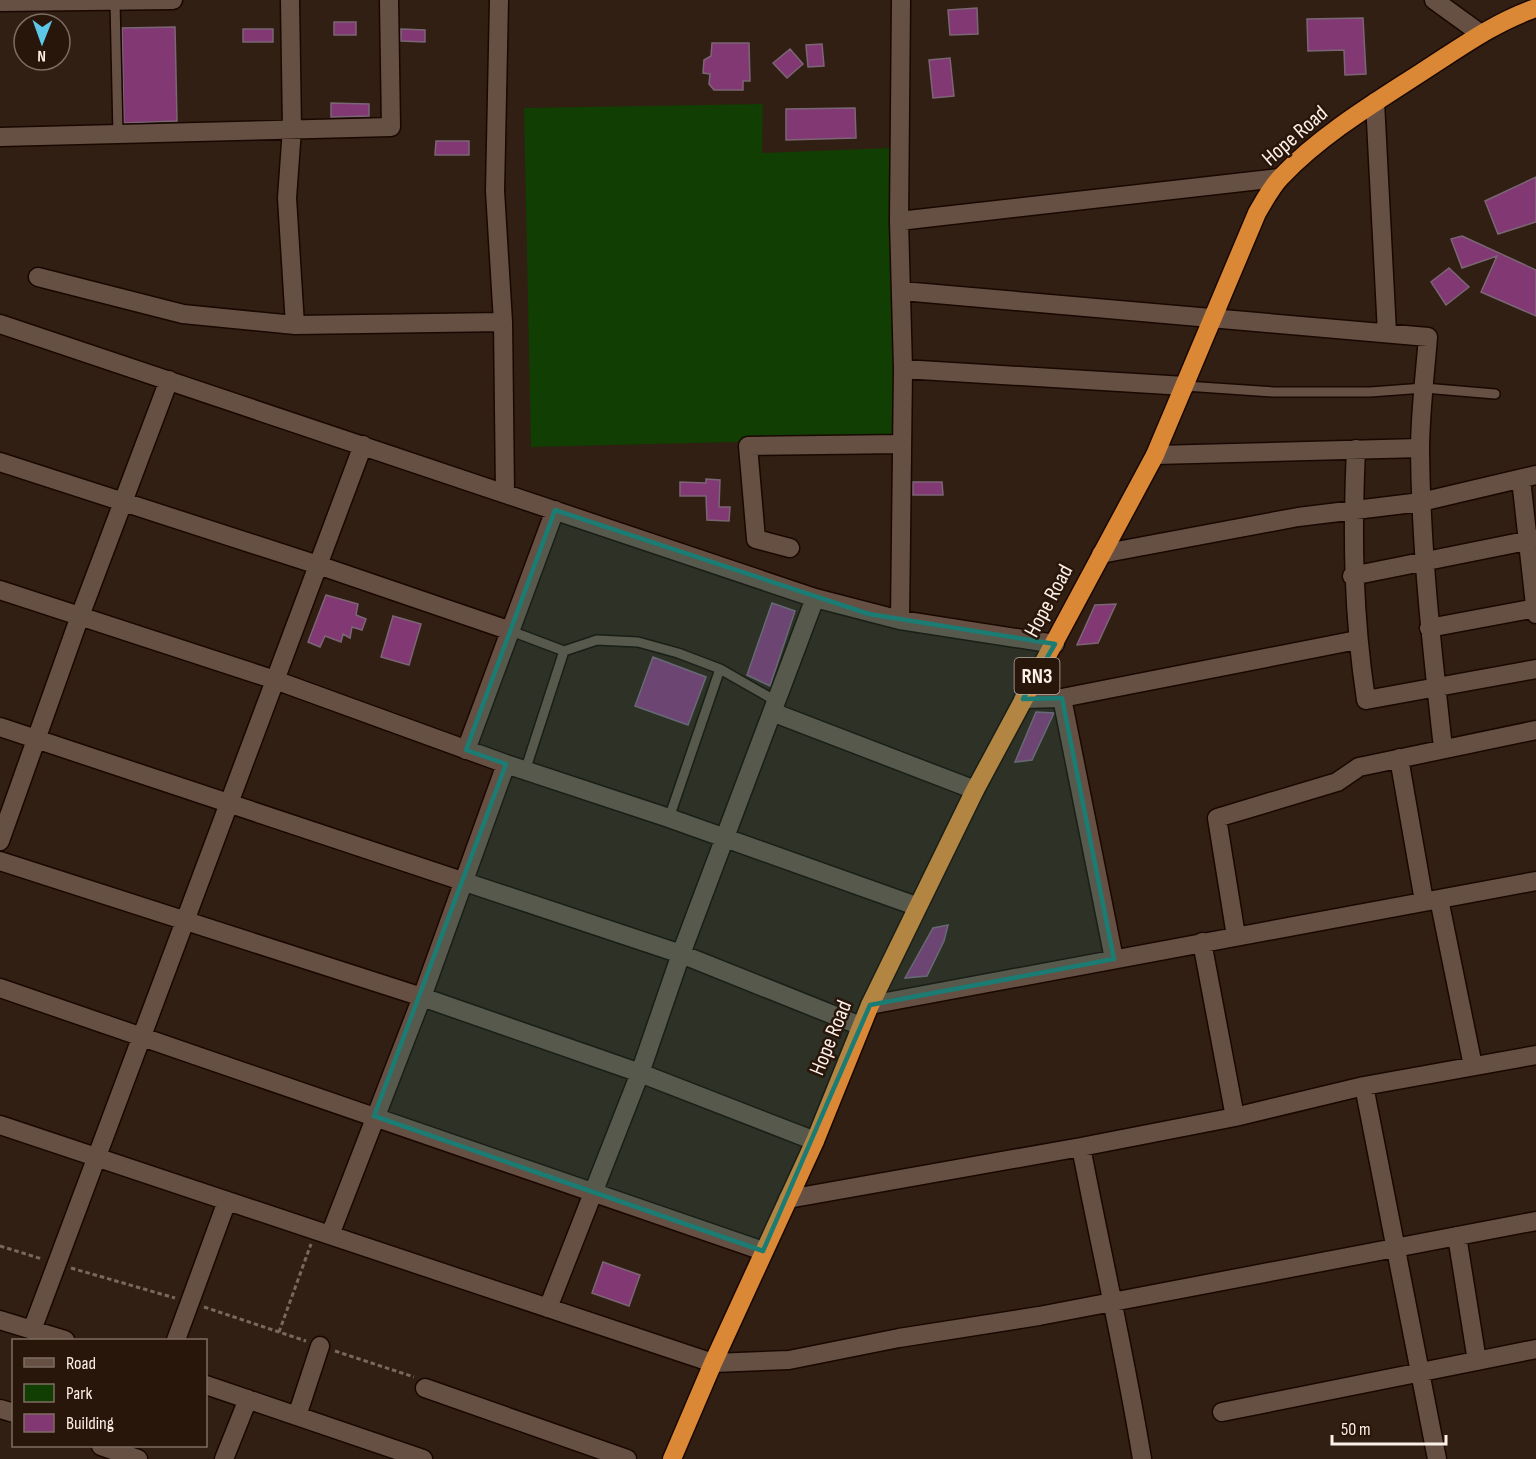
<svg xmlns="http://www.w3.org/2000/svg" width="1536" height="1459" font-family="'Sofia Sans Condensed',sans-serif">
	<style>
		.green { fill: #113e02 }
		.building { fill: #813873; stroke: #7b6675; stroke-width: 1.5 }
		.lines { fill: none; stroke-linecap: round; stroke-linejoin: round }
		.lane-casing { stroke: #190801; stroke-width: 12 }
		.street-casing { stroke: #190801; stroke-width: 21 }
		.highway-casing { stroke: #190801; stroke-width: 21 }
		.path { stroke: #79685d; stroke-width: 3; stroke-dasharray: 4.5 3; stroke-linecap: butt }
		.lane { stroke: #665043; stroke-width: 9 }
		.street { stroke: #665043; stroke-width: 18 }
		.highway { stroke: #da8736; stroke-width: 18 }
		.marked { fill: #1b7c74; fill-opacity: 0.2; stroke: #1b7c74; stroke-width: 4.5; stroke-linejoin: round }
		.labels { text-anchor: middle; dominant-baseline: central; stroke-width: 5; stroke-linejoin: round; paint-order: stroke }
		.shield { fill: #28160a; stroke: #bcaea5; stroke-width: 1.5 }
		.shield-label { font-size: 21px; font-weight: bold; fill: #fcefe7 }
		.street-label { font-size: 22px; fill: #fcefe7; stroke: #28160a }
	</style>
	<rect width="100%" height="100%" fill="#321f13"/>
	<!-- green -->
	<path class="green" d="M763,104l-1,49 128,-5 6,290 -365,9 -7,-339z"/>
	<!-- building -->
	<path class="building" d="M977,8l1,26 -28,1 -2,-25z
		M1363,18l3,56 -21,1 -1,-25 -36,1 -1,-32z
		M334,22h22v13h-22z
		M175,27l2,94 -53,2 -2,-95z
		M243,29h30v13h-30z
		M401,29l24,1v12l-24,-1z
		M712,43h37l1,38h-7v9h-29l-5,-6 1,-10 -7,-1 1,-13 7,-4z
		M822,44l2,22 -16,1 -2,-22z
		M790,49l13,15 -16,14 -14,-15z
		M950,58l4,38 -21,2 -4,-38z
		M331,103l38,1v12l-38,1z
		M855,108l1,30 -70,2v-31z
		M436,141h33v14h-34z
		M1536,177v45l-38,12 -13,-33z
		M1462,236l74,34v46l-55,-24 16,-36 -35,12 -11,-29z
		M1449,268l20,19 -23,18 -15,-23z
		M706,479l14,1 -1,27h11l-1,14 -22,-1 -1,-24h-26v-14l26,1z
		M913,482h29l1,13h-30z
		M326,595l32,9 -2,11 10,4 -4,11 -10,-3 -2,11 -7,-4 -2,8 -16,-6 -5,11 -12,-5z
		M772,603l23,8 -25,75 -23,-11z
		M1116,604l-18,39 -21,2 18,-40z
		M393,616l28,8 -12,41 -28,-8z
		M653,657l53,20 -18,48 -53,-19z
		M1036,712l18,1 -22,47 -17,2z
		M948,925l-4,16 -17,35 -22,2 28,-50z
		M603,1262l37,13 -11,31 -37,-13z"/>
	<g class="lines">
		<!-- lane casing -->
		<g class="lane-casing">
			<path id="lane" d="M115,2l3,132
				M1185,386l89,6h96l54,-4 71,6
				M511,631l53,20 33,-11 41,2 40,11 42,16 56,32
				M525,771l39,-120
				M669,818l51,-149"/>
		</g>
		<!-- street casing -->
		<g class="street-casing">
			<path id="street" d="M290,0l2,129 -5,69 8,127
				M499,0l-4,191 8,131 2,171
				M1434,0l47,34
				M0,2l173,-2
				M1375,102l12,231
				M0,137l391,-10 -2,-127
				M899,221l380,-43
				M38,277l145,37 112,11 208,-3
				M902,291l526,46c-3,38 -8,76 -8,114 1,100 12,198 23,297
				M0,324l815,274 85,22 155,24
				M903,369l282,17
				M1356,449c-4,86 -3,165 10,251l170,-31
				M1155,455l265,-7
				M0,462l318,103 193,66
				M1521,479l15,135
				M790,548l-34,-9 -8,-93 154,-2
				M1101,554l197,-37 123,-15 115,-27
				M1352,576l184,-37
				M0,590l275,90 231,84 163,54 247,88
				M900,620l3,-251 -4,-148 2,-221
				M1429,628l107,-20
				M1062,698l52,261
				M1023,699l39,-1 295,-58
				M772,712l203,78
				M0,727l681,227 180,72
				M466,750l89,-240
				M1399,758l25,143
				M0,841l80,-225 89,-236
				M0,861l422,136 218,76 175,68
				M1439,899l34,167
				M1236,936l-19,-118 120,-36 22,-15 177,-37
				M1202,942l33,175
				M0,988l763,263
				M870,1005l666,-124
				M1364,1086l73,373
				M0,1125l713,238 76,-3 110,-22 140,-22 497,-95
				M1081,1147c20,104 44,207 61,312
				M788,1199l293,-52 154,-30 129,-31 172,-31
				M330,1235l92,-238 84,-233
				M1457,1236l20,125
				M548,1308l92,-235 41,-119 134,-356
				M0,1320l65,20
				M32,1330l331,-885
				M176,1340l51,-139
				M206,1385l217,74
				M425,1388l202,71
				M0,1409l14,4
				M1222,1412l314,-63
				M297,1416l23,-70
				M101,1446l37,13
				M224,1459l24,-60"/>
		</g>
		<!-- highway casing -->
		<g class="highway-casing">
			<path id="highway" d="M672,1459l41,-96 102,-222 55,-136 105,-215 180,-335 102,-242c7,-12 15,-27 25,-37 40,-42 94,-74 143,-106 36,-23 70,-48 111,-62"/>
		</g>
		<!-- path -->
		<path class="path" d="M0,1246l42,13
			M71,1268l104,30
			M204,1307l102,34
			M279,1332l32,-88
			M335,1351l79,26"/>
		<!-- lane -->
		<use href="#lane" class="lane"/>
		<!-- street -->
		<use href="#street" class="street"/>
		<!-- highway -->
		<use href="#highway" class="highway"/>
	</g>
	<!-- marked area -->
	<path class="marked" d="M555,510l314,104 186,30 -32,55 39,-1 52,261 -244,46 -107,246 -389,-135 132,-352 -40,-14z"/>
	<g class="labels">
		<!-- shield labels -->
		<rect class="shield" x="1014.5" y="658" width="45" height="36" rx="4.5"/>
		<g class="shield-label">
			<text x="1037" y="676">RN3</text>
		</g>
		<!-- street labels -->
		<g class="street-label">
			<text transform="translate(1295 136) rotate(-41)">Hope Road</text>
			<text transform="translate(1049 601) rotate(-62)">Hope Road</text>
			<text transform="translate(831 1038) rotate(-68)">Hope Road</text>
		</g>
	</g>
	<!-- legend -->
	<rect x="12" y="1339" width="195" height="108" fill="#28160a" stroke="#7d6d62" stroke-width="1.5"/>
	<rect x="24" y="1358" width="30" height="9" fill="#665043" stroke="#7d6d62" stroke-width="1.5"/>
	<text x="66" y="1369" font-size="18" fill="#fcefe7">Road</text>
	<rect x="24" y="1384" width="30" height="18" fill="#113e02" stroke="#7d6d62" stroke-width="1.5"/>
	<text x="66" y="1399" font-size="18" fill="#fcefe7">Park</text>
	<rect x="24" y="1414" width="30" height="18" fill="#813873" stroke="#7d6d62" stroke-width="1.5"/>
	<text x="66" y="1429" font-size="18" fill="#fcefe7">Building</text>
	<!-- north arrow -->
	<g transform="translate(42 42) rotate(181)"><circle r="28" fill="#28160a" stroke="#7d6d62" stroke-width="1.5"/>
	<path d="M0-4.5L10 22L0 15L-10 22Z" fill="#5cc7e7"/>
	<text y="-9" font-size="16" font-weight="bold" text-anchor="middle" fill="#fcefe7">N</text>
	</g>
	<!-- scale -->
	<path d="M1332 1435v9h114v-9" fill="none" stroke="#fcefe7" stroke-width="3"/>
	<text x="1341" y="1435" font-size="18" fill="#fcefe7" stroke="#28160a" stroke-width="4.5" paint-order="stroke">50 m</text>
</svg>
